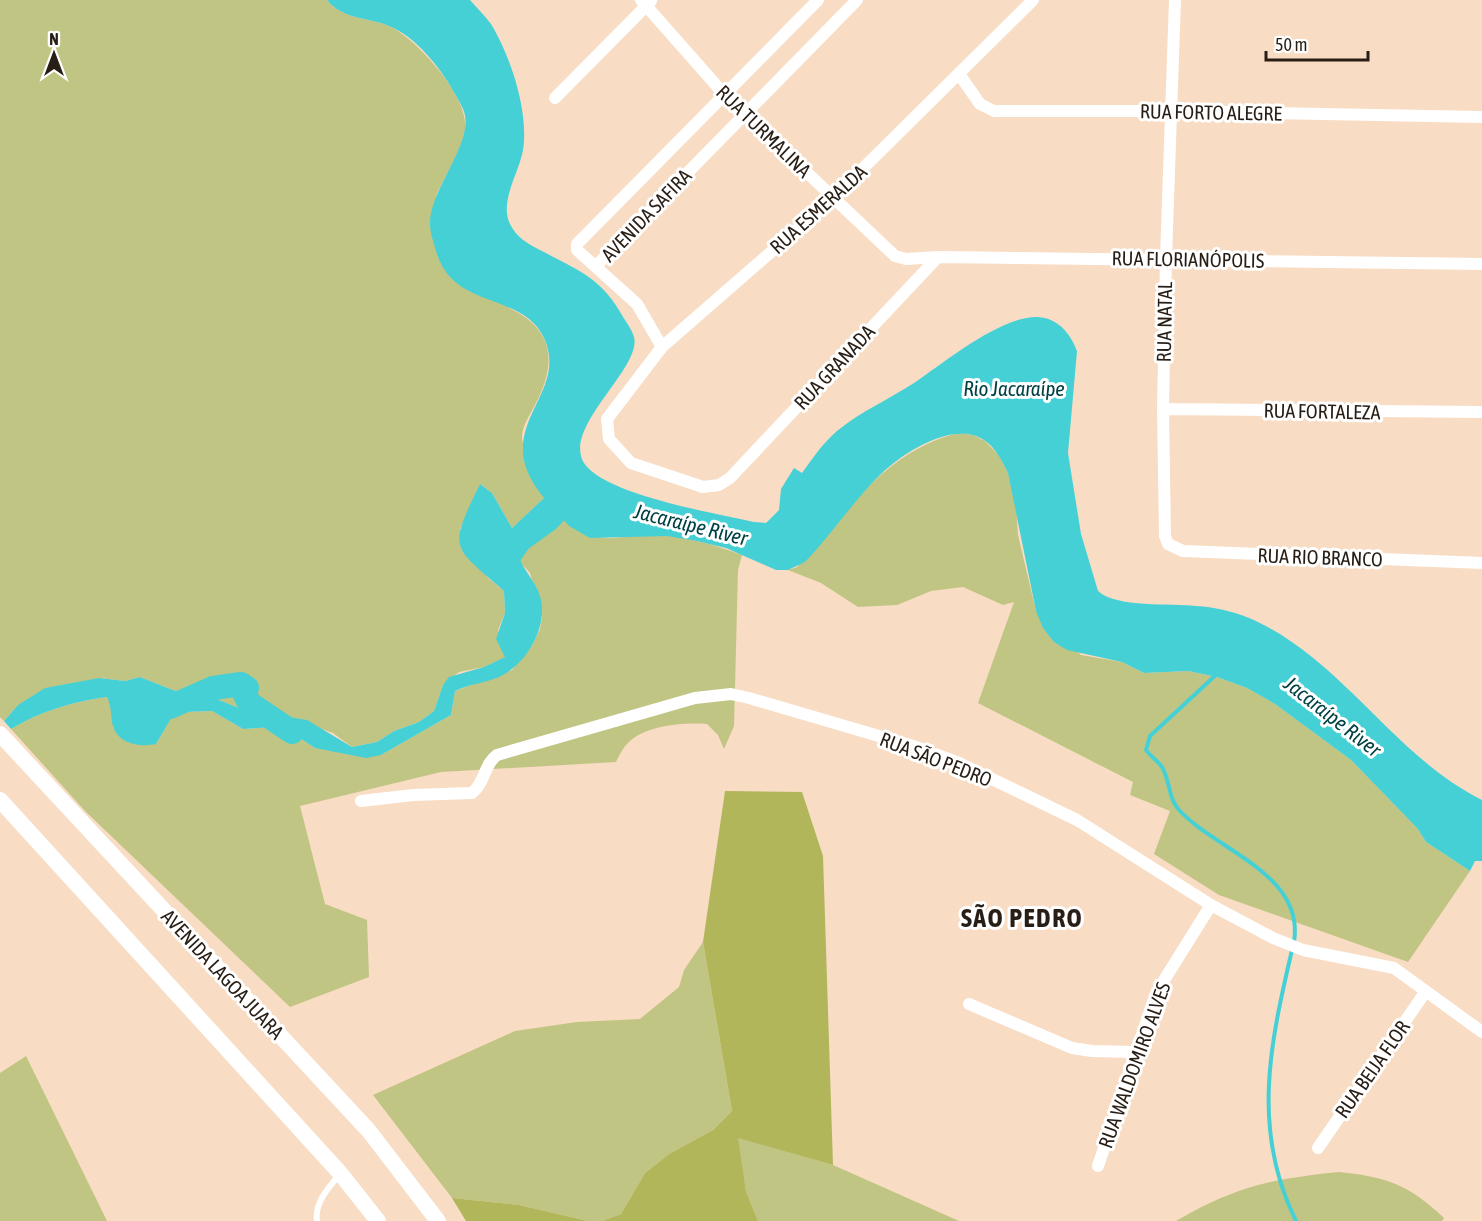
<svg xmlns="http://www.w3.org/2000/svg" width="1482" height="1221" font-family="'Asap Condensed',sans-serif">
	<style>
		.green { fill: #c1c583 }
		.forest { fill: #b1b65a }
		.water { fill: #45d0d6 }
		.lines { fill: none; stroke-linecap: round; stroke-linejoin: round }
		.stream { stroke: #45d0d6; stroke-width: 4 }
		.river { stroke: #45d0d6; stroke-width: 24 }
		.service { stroke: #fff; stroke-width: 6 }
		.minor { stroke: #fff; stroke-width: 12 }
		.secondary { stroke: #fff; stroke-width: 16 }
		.labels { text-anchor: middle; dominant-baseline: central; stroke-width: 6; stroke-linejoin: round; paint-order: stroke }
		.street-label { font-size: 20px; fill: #281e15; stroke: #fff }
		.water-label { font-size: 21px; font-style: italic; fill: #004144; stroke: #fff }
		.district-label { font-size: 26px; font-weight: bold; letter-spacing: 1.5px; fill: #281e15; stroke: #fff }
	</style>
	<rect width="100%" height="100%" fill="#f8dcc3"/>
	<!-- green -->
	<path class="green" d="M0,0h327c16,20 41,17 62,26 27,12 81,72 76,103 -3,22 -20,46 -29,67l73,112c45,21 48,54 27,95 -5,10 -14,23 -14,34 0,11 18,49 22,61l-32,30 -20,-35 -12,-9 -20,45 28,49 16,13 1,22 -7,17 8,27 -22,10 -25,5 -16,13 -9,26 -15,11 -25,9 -17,11 -25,5 -19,-14 -51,-18 -38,-5 -40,-16 -26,-2 -38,-15 -15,4 -26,-3 -81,27 -14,16 -4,-4z
		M959,433l14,2 12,6 13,13 10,19 8,31 2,31 18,76 45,44 41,7 22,11 44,-2 29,6 30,11 28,16 76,56 66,68 9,14 44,29 -62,91 -189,-67 -65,-41 16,-43 -40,-16 3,-13 -155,-79 36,-101 -11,3 -40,-18 -32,4 -34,14 -39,2 -37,-24 -33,-13 9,-3c46,-52 90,-118 162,-134z
		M557,511c39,45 63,19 112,25 26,3 49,10 73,19l-4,15 -4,156 -10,23 -6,-14 -11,-11c-22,-2 -61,1 -78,18 -6,5 -10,14 -13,20l-175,10 -141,34 25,98 42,16 2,57 -79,30 -205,-196 -74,-82c30,-18 61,-27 96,-32l6,13v18l43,16 16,-27 12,-5 28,-1 31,18 31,-2 21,8 20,13 66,7 70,-40 4,-24 57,-21 21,-26 7,-15 2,-12 -12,-44 -10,-11 -3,-11 17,-22z
		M703,942l29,169 -19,19 -44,24 -24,19 -24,41 -19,7h-14l-69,-16 -67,-7 -79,-103 142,-64 62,-9 63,-3 39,-32 5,-17z
		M26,1056l81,165h-107v-148z
		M737,1137l96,28 126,56h-201l-12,-30z
		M1339,1172c49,5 70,13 105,46l-2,3h-266c60,-35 95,-42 163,-49z"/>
	<!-- forest -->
	<path class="forest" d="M725,791l77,1 21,64 10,309 -95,-27 8,53 12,30h-156l19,-7 24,-41 24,-19 44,-24 19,-19 -29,-169z
		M452,1198l67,7 69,16h-122z"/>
	<!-- water -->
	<path class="water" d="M327,0h143c7,8 15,16 21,24 20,33 38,88 32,126 -4,23 -24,52 -13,74 6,13 18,20 30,26 39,21 61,27 83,67 4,6 9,13 11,20 8,31 -72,90 -50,126 21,32 131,50 170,59l12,1 13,-13 2,-21 13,-21 8,5c10,-14 21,-30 35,-42 24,-20 51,-31 77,-48 31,-21 83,-64 120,-66 22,-1 36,15 43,34l-9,102 13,81 17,57c18,17 73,12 98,15 18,1 36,5 53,12 92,39 144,138 233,182v61h-7l-5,10 -44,-29 -9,-14 -66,-68 -76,-56 -28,-16 -30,-11 -29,-6 -44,2 -22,-11 -55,-12 -13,-8 -11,-14 -7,-17 -28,-138c-6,-12 -12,-25 -24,-33 -31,-20 -81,13 -103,34 -28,27 -49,60 -76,88l-17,8h-12l-50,-22 -29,-7 -30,-5 -77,2 -21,-12 -12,-14 -23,17 -17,22c4,18 20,30 24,49 6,29 -15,65 -42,77 -14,6 -30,7 -44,14l-4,24 -70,40 -15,3 -51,-10 -20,-13 -21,-8 -31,2 -31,-18 -28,1 -12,5 -16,27c-15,3 -35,1 -42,-15 -4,-8 -1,-19 -7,-32 -35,5 -66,14 -96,32l-7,-8 14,-16 27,-17 54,-10 26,3 15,-4 38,15 26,2 40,16 63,10 45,27 25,-5 17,-11 25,-9 15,-11 9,-26 6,-8 35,-10 21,-10 -9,-18 9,-26 -1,-22c-53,-46 -56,-41 -24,-107l12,9 20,35 32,-30c-59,-71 27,-101 0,-160 -22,-47 -91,-27 -108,-87 -2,-8 -6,-18 -6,-27 -1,-35 47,-84 33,-115 -15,-31 -42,-70 -74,-83 -21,-9 -46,-6 -62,-26z"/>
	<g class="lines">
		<!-- stream -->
		<path class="stream" d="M1218,673l-68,63 -4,14c4,6 12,11 16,17 8,13 6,31 17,43 38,41 126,64 115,132
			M1292,950c-22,94 -41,180 4,271"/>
		<!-- river -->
		<path class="river" d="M511,553l9,-13 28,-20 29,-30
			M170,707l43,-19 28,-4 6,4 -2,7 4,8 43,29"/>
		<!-- service -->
		<path class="service" d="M317,1221c-3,-18 12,-34 23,-47"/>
		<!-- minor -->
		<path class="minor" d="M641,0l83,94 171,162 11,3 32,-2 544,7
			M1175,0l-9,258 -3,151 2,127 3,8 15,7 299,12
			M959,74l21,30 14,7h177l311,6
			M555,98l96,-97
			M938,257l-208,221 -11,7 -16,2 -72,-24 -22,-24 -2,-20 55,-72 171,-149 200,-198
			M596,266l261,-266
			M662,347l-25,-43 -60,-54v-6l241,-244
			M1163,409l319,3
			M361,801l52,-6 59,-2c13,-10 12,-29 25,-38l198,-57 36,-4 18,4 164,48 46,17 118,57 134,85 62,33 30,12 91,18 88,64
			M969,1004l103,44 20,3 43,1
			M1318,1148l108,-157
			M1098,1166l58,-173 55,-88"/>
		<!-- secondary -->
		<path class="secondary" d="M0,734l369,397 69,90
			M0,800l340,373 38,48"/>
	</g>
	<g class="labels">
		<!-- street labels -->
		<g class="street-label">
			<text transform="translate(1211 112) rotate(1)">RUA FORTO ALEGRE</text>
			<text transform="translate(764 131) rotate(44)">RUA TURMALINA</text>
			<text transform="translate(818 209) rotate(-42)">RUA ESMERALDA</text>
			<text transform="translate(646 215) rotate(-46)">AVENIDA SAFIRA</text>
			<text transform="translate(1188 259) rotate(1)">RUA FLORIANÓPOLIS</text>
			<text transform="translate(1164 322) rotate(-89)">RUA NATAL</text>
			<text transform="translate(834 367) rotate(-47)">RUA GRANADA</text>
			<text transform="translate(1322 411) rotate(1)">RUA FORTALEZA</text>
			<text transform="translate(1320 557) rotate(2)">RUA RIO BRANCO</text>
			<text transform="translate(936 759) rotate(21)">RUA SÃO PEDRO</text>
			<text transform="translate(223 974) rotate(47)">AVENIDA LAGOA JUARA</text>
			<text transform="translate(1134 1065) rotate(-70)">RUA WALDOMIRO ALVES</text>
			<text transform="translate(1372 1069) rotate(-55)">RUA BEIJA FLOR</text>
		</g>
		<!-- water labels -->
		<g class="water-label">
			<text x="1014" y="388">Rio Jacaraípe</text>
			<text transform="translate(691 524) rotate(14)">Jacaraípe River</text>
			<text transform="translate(1333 716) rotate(38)">Jacaraípe River</text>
		</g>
		<!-- district labels -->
		<g class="district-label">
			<text x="1022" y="918">SÃO PEDRO</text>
		</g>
	</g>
	<!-- north arrow -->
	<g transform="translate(54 54)" stroke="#ffffff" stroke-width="4.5" paint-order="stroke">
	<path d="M0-4.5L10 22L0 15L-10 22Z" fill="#281e15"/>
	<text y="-9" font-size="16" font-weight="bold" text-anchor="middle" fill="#281e15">N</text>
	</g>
	<!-- scale -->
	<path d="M1266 51v9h102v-9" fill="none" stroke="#281e15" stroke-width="3"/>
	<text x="1275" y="51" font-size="18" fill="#281e15" stroke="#ffffff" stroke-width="4.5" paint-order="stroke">50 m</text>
</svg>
